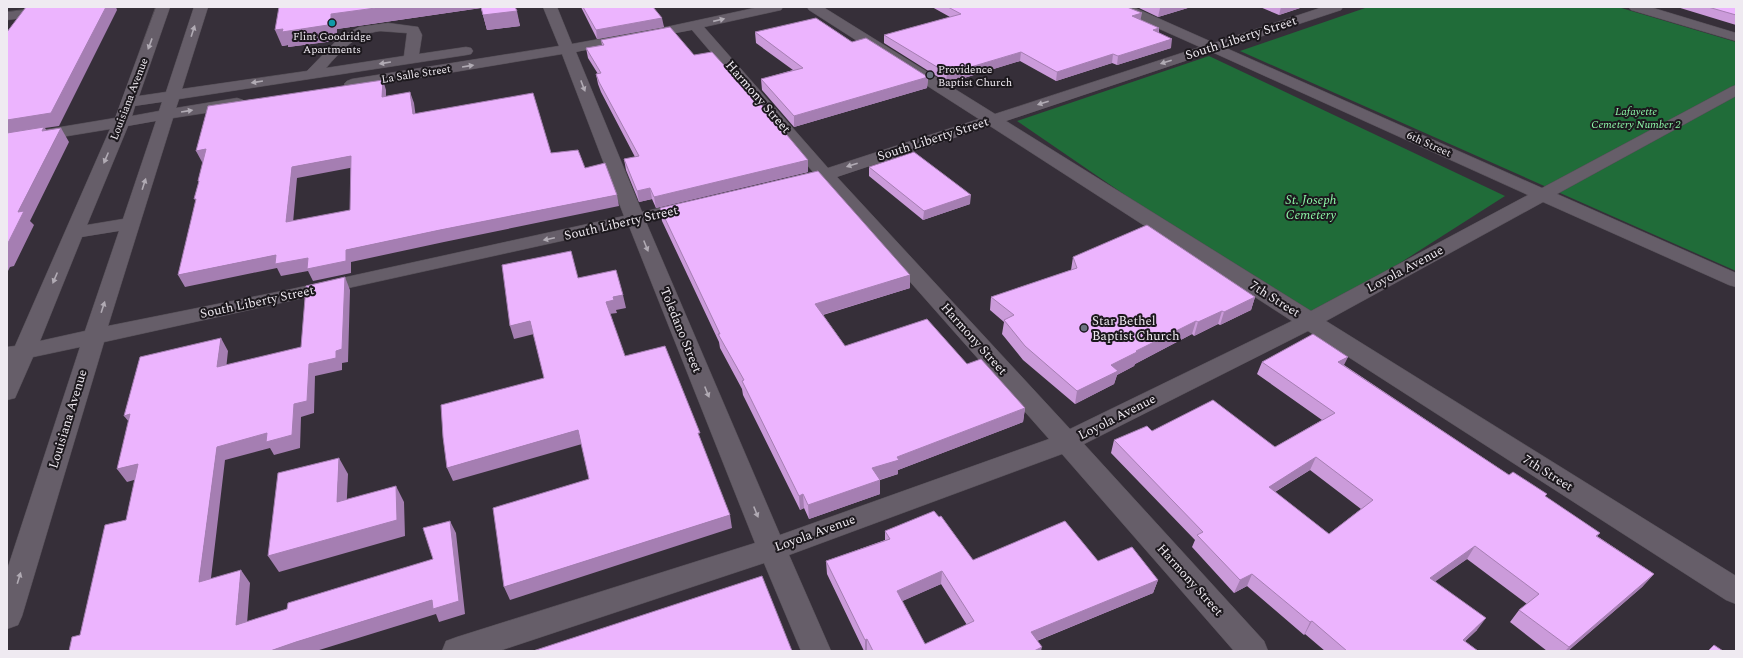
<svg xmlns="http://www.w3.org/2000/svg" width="1743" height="658" font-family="Spectral,serif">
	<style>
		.green { fill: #206c39 }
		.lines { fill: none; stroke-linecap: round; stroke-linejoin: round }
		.minor-casing { stroke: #544e56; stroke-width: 1 }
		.minor { fill: #665e69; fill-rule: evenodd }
		.wall { fill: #cb9bda; fill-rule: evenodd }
		.shaded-wall { fill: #a57eb2 }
		.building { fill: #ecb4fe; stroke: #a57eb2; fill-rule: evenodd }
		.oneway { fill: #b1abb4 }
		.culture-dot { fill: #0f9aa8; stroke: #1c181d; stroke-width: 1.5 }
		.worship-dot { fill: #6b7280; stroke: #1c181d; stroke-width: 1.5 }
		.labels { text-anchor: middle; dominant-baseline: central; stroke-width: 4; stroke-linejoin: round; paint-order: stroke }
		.far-poi-label { font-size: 11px; fill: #efeaf1; stroke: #1c181d }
		.far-street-label { font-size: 11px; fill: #efeaf1; stroke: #1c181d }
		.far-park-label { font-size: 11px; font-style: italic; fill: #8df7a8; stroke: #1c181d }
		.street-label { font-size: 13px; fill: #efeaf1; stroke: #1c181d }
		.park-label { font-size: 13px; font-style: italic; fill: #8df7a8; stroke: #1c181d }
		.poi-label { font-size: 13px; fill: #efeaf1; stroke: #1c181d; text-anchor: start }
	</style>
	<rect width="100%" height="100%" fill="#362f39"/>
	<!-- green -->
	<path class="green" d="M1368,7h250l118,35v229l-496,-220z
		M1209,56l296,140 -196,125 -292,-200z"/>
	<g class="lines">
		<!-- minor casing -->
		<g class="minor-casing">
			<path id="minor" d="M47,7h38l-2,3 -5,1 -71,9v-8z
				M156,7h14l-31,89 27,-4 28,-85h14l-26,82 125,-18 33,-34 19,-10 29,-4 30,4 4,8 -3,19 47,-7 5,1 2,3 -2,3 -5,1 -287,44 -3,9 61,-10 6,2 2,3 -2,3 -6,2 -64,10 -65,208 184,-37 332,-73 -62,-162 -210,35 -5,-2 -3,-3 3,-3 5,-2 207,-33 -16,-39h14l15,37 99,-18 88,-19h24l-2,3 -77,17 124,141 151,-49 -170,-109 -2,-3h16l172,107 205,-67 -83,-37 -2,-3h18l81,36 109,-36h20l-2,3 -115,38 316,140 189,-101 5,-2v11l-179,98 179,79v14l-7,-2 -186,-83 -217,119 410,255v28l-10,-4 -418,-269 -224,113 180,197 4,10h-34l-172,-197 -273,101 42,96h-30l-37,-88 -265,88h-57l4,-10 11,-4 298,-94 -126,-317 -525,116 -82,274 -4,9 -11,4v-59l73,-223 -47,10 -18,41 -8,2v-53l8,-1 95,-217 -103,17v-10l108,-18zM692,30l121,142 -26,6 -3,4 3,4 6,1 28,-6 228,258 -269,96 -134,-313 51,-11 2,-4 -2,-4 -7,-2 -48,11 -66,-160zM380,31l27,2 -3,23 -78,12c16,-18 29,-34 54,-37zM1212,52l316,143 -217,116 -305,-190zM162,102l-3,9 -27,5 3,-10zM156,121l-33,98 -36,6 41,-99zM990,126l302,195 -222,108 -233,-252zM119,231l-34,100 -45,10 42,-104z
				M1629,7h21l86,26v8l-105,-31z"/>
		</g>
		<!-- minor -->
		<use href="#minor" class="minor"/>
	</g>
	<!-- wall -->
	<path class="wall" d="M279,7h236l5,19 -33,4 -6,-22 -144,21v9l-3,3 -46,6v-2l-6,1z
		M581,7h72l11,20 -67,12z
		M932,7h195l13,13 19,8v5l12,15 -54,17 -5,-2 -56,18 -36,-20 -56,17 -2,-1 -16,5 -62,-39v-8l66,-18z
		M1137,7h54l-33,10z
		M1260,7h43l-24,8z
		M1677,7h59v18z
		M755,32l97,10 76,35 -1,11 -133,39 -32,-37 -1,-11 32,-9 -37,-27z
		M601,40l93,15 114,117 -152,36 -4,-9 -13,3 -13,-32 -2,-11 11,-2 -34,-65 -3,-8 -2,-10h2l-10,-16 -2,-10 16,-3z
		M869,167l101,37 -47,16 -54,-44z
		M660,208l250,80 -87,27 22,31 122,18 58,44 -2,14 -125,48v4l-18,6v14l-71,25 -5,-11 -4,2 -57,-115 -1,-6 -22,-41 -1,-6 -57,-121z
		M1073,257l182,40 -4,13 -31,15 -2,-1 -24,12 -2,-2 -57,30 -1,2 -17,9 -3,9 -39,20 -52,-44 -21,-26 2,-12 -14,-12 1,-13 80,-27z
		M1262,362l82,3 165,110 37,22 54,36 -3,3 57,38 -12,13 -74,64h-21l-37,-29 9,-12 8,-6 -60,-45 -32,22 42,49 -12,11 13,10h-153l-20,-17 -1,1 -57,-49 -13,7 -42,-46 3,-7 -84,-87 3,-13 38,-9 123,16 47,-27 -65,-46zM1310,470l51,39 -32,25 -54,-42z
		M939,517l34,43 125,1 60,19 -5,13 -116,48 4,10h-177l-37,-77 -1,-13 59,-21v-9zM941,584l26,41 -42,19 -23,-43z"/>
	<!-- shaded-wall -->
	<path class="shaded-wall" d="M106,7h10l1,3 -58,116 -14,2 8,12 -46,-5v-15z
		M383,7h97l1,1 -144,21v9l-3,3 -46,6v-2l-6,1 -7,-16 56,-16z
		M1164,7h27l-33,10 2,-9z
		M1281,7h22l-24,8z
		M517,11l3,15 -33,4 -4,-15z
		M1142,13l-2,9 -8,-6z
		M662,18l2,9 -67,12 -1,-9z
		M1159,28l-1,9 -5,-7z
		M1172,39l-1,9 -54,17 1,-9z
		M1021,52l-1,9 -56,17v-9z
		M1113,54l-1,9 -56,18 1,-9z
		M963,68l-1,9 -16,5 1,-9z
		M928,77l-1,11 -133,39v-11z
		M383,80l3,10v18l-4,-11z
		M410,92l4,11 3,22 -4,-11z
		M61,128l8,14 -39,79 4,4 -20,41 -4,1 -3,6v-28l11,-33z
		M206,149l6,11 -10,2 -6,-11z
		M351,156l4,11 -58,11 -5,56 -6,-12 6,-55z
		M808,160v12l-152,36 -2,-11z
		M650,188l2,11 -13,3 -2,-11z
		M617,195l2,11 -175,36 -93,20v11l-38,8 -5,-10 -27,5 -4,-8 -92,19 -7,-12 98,-20 70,-5 94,-20z
		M971,195l-1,9 -47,16 1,-9z
		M910,275v13l-95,29v-13z
		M345,277l5,13 -2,72 -6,1v7l-27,6 -1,37 -13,4 -1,31 -26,7 -4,-7 -45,12 -16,135 -10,-13 18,-135 77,-43 15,-40 27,-13z
		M623,295l3,13 -10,2 1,3 -8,1 -3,-12 7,-5z
		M1255,297l-4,13 -31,15 4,-13z
		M1222,311l-4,13 -24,12 4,-14z
		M530,321l4,13 -20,5 -4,-13z
		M1196,321l-4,13 -57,30 -1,2 -17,9 -3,9 -39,20 2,-13 34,-26 25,-14z
		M221,338l7,13 -3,28 -8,-12z
		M1348,357l-6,12 -4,-7z
		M1025,408l-2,14 -125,48v4l-26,8v-14l25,-11z
		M130,414l4,14 -10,-12z
		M578,430l4,14 -129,37 -6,-13z
		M1316,457l-6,13 -47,29 6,-12z
		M339,458l9,16 -2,44 -9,-16z
		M138,464l10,12 -21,6 -10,-13z
		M880,480v14l-71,25 -1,-14z
		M396,486l8,16 1,34 -126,36 -11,-16z
		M803,494l1,14 -4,2 -1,-14z
		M730,515l2,13 -222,72 -6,-13z
		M450,521l6,12 9,81 -26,8 -3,-8 -120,37h-46l26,-9 136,-42z
		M1475,546l-8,13 -45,32 8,-13z
		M241,570l9,13 -4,55 -10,-13z
		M942,571l-1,13 -45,20 1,-13z
		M1252,574l-5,12 -13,7 6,-13z
		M1654,574l-12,13 -74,64h-3l4,-4z
		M1158,580l-5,13 -124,51 2,-12z
		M1486,618l-9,12 -22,21 8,-11z
		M1312,621l-7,13 -1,1 6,-13z
		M867,639v12h-2v-11z
		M1042,647l-1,4h-7z"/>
	<!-- building -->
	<path class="building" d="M26,7h80l-55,106 -44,7v-88z
		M279,7h104l-52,7v9l-3,2 -46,7 1,-3 -8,1z
		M481,7h34l2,4 -34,4z
		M583,7h70l9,11 -66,12z
		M948,7h179l15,6 -10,3 27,12 -6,2 19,9 -54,17 -5,-2 -56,18 -36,-20 -57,17 -1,-1 -16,5 -63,-38 77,-21z
		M1708,7h28v8z
		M816,18l36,24 14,-4 62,39 -134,39 -33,-37 42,-11 -48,-36z
		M670,27l24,28 18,-3 30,33 2,-1 64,76 -154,37 -4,-9 -13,3 -13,-32 15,-3 -40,-74 -3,-8 5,-1 -15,-25 18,-3 -3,-5z
		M383,80l-1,17 28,-5 3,22 120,-21 18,60 27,-3 7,18 20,-5 12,32 -177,35 -94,20v11l-39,8 1,-11 -33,6 1,-9 -98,20 18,-76h-2l5,-18h-1l8,-32 -10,2 12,-45zM351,156l-1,54 -64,12 6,-55z
		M44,127l-2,4 19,-3 -43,84 6,-1 -17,34v-112z
		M914,152l57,43 -47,16 -55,-44z
		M818,171l92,104 -95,29 30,42 82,-27 40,45 14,-5 44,49 -128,49 2,3 -27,8 8,12 -72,25 -5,-11 -4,2 -57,-115 2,-1 -26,-46h2l-60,-126z
		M1147,225l108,72 -31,15 -2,-1 -24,11 -2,-1 -60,30 1,1 -26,13 7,6 -41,20 -52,-45 -21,-26 10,-5 -23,-18 86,-29 -4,-11z
		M571,251l7,27 38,-8 7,25 -10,2 1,3 -8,2 19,54 40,-10 35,87h-2l32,82 -226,72 -11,-79 96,-29 -11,-49 -131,38 -4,-31 -2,-32 103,-27 -14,-57 -20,5 -8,-61z
		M345,277l-3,72 -6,2v7l-27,6 -2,37 -13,3 -2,31 -26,7 1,-9 -50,14 -18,135 42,-12 -5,55 51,-16 1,-6 145,-44 -10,-31 27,-7 9,80 -26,8 -1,-9 -136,42 -26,9h-201l3,-14 8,-2 25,-110 21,-5 12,-56 -21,5 13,-55 -6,2 16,-59 81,-19 -4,29 84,-20 5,-61z
		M1313,334l35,23 -10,5 171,113 4,-3 34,22 -2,2 55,37 -4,3 58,38 -85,73 -50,-37 20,-16 -64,-48 -45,32 56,40 -23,22 15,11h-131l-35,-30 -2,1 -58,-48 -12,6 -43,-45 6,-3 -89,-92 33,-14 5,5 61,-31 62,47 60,-34 -73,-51zM1316,457l57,43 -44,34 -60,-47z
		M339,458l-2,44 59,-16 1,34 -129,36 10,-83z
		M934,511l5,6 2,-1 32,44 92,-39 33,40 34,-14 26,33 -127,52 11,15 -8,4h-161l-6,-12 -2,1 -39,-79 64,-22 -5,-8zM942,571l32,50 -49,23 -28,-53z
		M762,576l30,75h-259z
		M1714,645l9,6h-15z"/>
	<!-- one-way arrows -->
	<defs><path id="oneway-solid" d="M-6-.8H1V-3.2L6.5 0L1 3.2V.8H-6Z"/></defs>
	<g class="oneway">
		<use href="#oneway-solid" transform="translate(719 20) rotate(-13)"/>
		<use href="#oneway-solid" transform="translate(193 31) rotate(-72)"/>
		<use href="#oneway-solid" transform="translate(150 44) rotate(110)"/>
		<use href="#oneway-solid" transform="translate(1166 62) rotate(162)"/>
		<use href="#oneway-solid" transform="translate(385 63) rotate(171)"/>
		<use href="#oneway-solid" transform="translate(468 66) rotate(-9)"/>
		<use href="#oneway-solid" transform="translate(257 82) rotate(171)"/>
		<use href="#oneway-solid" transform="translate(583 86) rotate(69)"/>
		<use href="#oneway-solid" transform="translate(1043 103) rotate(162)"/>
		<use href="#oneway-solid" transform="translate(187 111) rotate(-9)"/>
		<use href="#oneway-solid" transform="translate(106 158) rotate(113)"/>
		<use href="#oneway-solid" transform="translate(852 165) rotate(162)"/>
		<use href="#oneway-solid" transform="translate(144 184) rotate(-72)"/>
		<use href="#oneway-solid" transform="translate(549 239) rotate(168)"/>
		<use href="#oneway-solid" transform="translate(646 246) rotate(68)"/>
		<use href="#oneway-solid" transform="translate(55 278) rotate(113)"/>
		<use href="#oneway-solid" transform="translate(103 307) rotate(-72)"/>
		<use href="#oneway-solid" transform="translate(707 392) rotate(68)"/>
		<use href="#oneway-solid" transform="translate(756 512) rotate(68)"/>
		<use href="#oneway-solid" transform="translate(19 578) rotate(-73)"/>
	</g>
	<!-- markers -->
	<circle class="culture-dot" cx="332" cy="23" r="4"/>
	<g class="worship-dot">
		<circle cx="930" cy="75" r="4"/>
		<circle cx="1084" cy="328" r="4"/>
	</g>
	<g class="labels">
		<!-- far-poi labels -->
		<g class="far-poi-label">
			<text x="332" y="36">Flint Goodridge<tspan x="332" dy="13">Apartments</tspan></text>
			<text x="938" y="69" text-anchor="start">Providence<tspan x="938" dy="13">Baptist Church</tspan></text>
		</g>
		<!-- far-street labels -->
		<g class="far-street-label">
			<text transform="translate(416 74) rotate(-9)">La Salle Street</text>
			<text transform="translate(129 99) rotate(-69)">Louisiana Avenue</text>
			<text transform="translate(1429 144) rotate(24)">6th Street</text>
		</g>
		<!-- far-park labels -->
		<g class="far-park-label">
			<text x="1636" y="111">Lafayette<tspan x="1636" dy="13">Cemetery Number 2</tspan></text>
		</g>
		<!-- street labels -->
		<g class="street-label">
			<text transform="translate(1241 38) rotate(-18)">South Liberty Street</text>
			<text transform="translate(758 97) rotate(49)">Harmony Street</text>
			<text transform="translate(933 139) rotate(-18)">South Liberty Street</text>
			<text transform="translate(621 223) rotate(-13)">South Liberty Street</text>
			<text transform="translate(1405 269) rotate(-28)">Loyola Avenue</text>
			<text transform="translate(1275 299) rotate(32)">7th Street</text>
			<text transform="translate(257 302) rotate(-12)">South Liberty Street</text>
			<text transform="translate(681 330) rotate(68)">Toledano Street</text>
			<text transform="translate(974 339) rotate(48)">Harmony Street</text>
			<text transform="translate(1117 417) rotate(-27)">Loyola Avenue</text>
			<text transform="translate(68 419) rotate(-73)">Louisiana Avenue</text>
			<text transform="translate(1548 473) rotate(32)">7th Street</text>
			<text transform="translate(815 533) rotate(-20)">Loyola Avenue</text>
			<text transform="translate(1190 580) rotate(48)">Harmony Street</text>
		</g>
		<!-- park labels -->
		<g class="park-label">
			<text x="1311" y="200">St. Joseph<tspan x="1311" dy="15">Cemetery</tspan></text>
		</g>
		<!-- poi labels -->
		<g class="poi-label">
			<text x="1092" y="321">Star Bethel<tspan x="1092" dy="15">Baptist Church</tspan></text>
		</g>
	</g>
	<!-- border -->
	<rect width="1743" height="658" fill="none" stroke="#efeaf1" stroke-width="16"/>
</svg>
